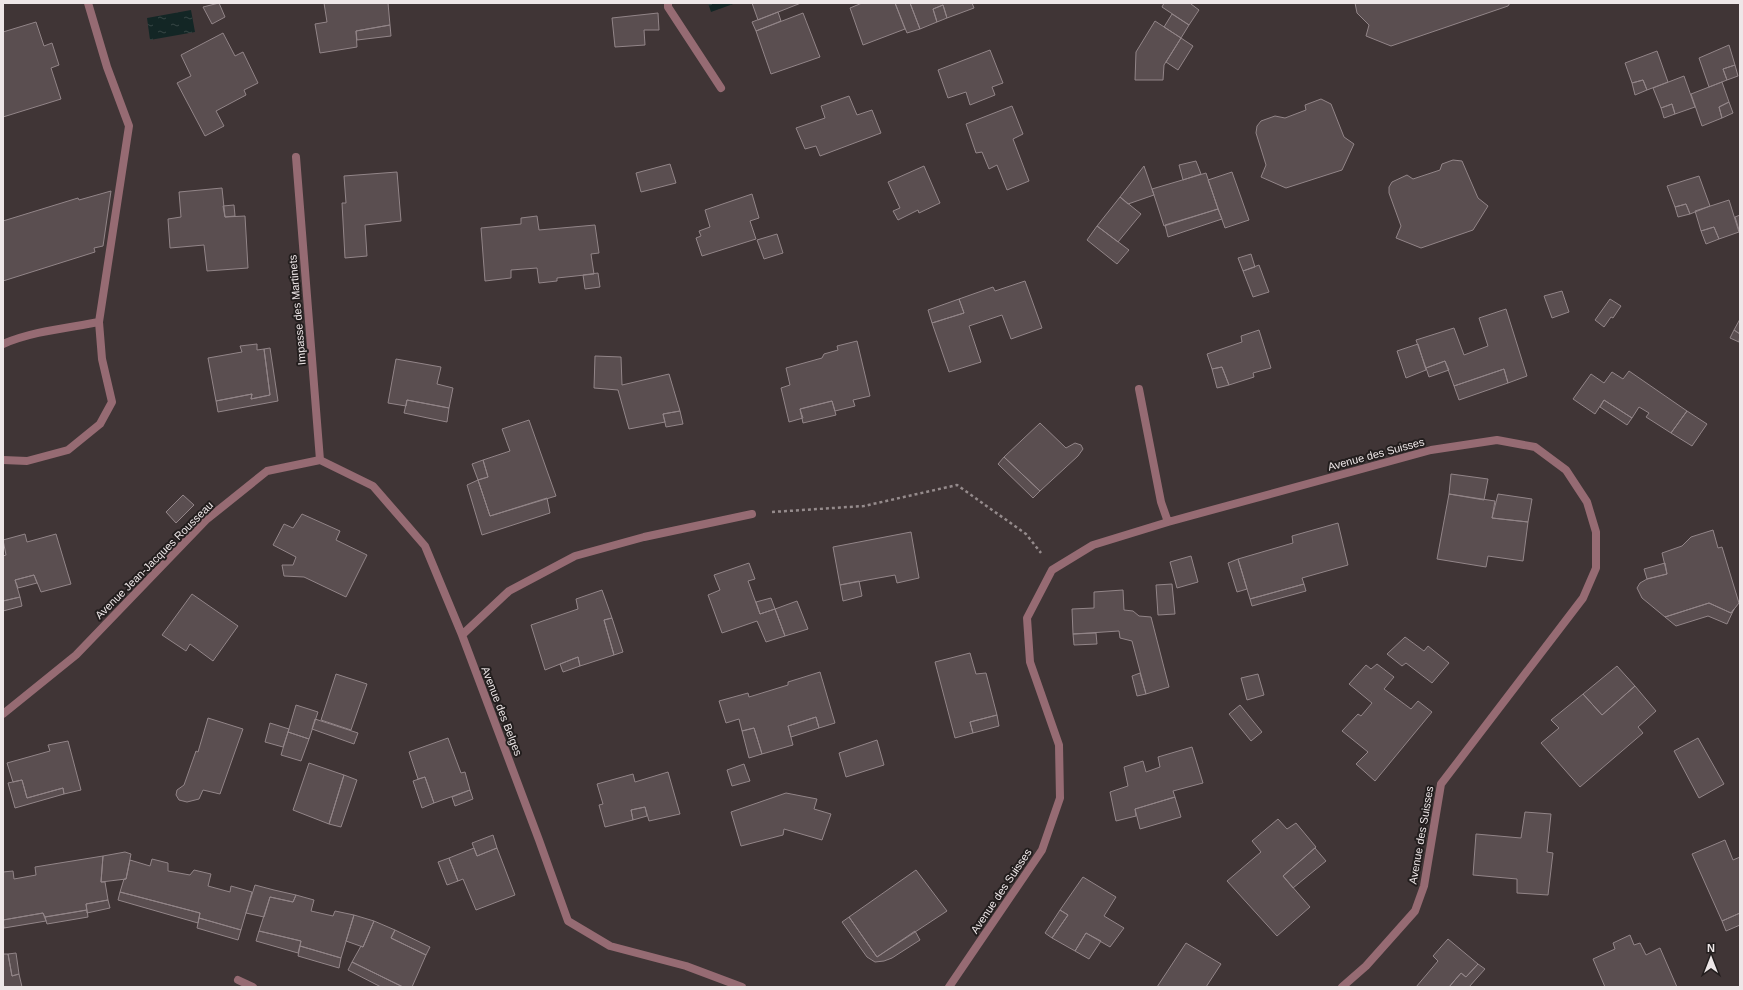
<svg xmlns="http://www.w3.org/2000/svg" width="1743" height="990" font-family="Helvetica,sans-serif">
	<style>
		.water { fill: url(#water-ripples) }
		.building { fill: #5a4e50; stroke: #928588 }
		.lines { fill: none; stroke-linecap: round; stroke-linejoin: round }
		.path { stroke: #958b8c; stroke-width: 2.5; stroke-dasharray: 3 3; stroke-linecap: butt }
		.lane { stroke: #966b73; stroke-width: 8 }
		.street { stroke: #966b73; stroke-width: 8 }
		.labels { text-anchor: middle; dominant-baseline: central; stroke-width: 4; stroke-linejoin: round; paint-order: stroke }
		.street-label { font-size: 11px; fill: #eee7e8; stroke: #231e1e }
	</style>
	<defs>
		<pattern id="water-ripples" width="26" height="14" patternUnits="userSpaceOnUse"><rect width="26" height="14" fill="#132625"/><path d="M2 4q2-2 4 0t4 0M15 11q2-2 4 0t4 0" fill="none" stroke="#364645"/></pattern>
	</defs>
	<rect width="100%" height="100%" fill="#403536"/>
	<!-- water -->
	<path class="water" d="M708,3h28l-25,9z
		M191,10l4,22 -45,8 -3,-22z"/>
	<!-- building -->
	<path class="building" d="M219,3l6,14 -13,7 -9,-17z
		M324,3h64l2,22 -34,6 1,16 -37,6 -5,-29 12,-2z
		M752,3h49l-43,17z
		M862,3h33l10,26 -42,16 -13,-37z
		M895,3h15l10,26 -13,4z
		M910,3h62l2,5 -27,10 -4,-13 -10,4 4,13 -17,7z
		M1164,3h27v1l8,6 -10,15 -27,-18z
		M1355,3h155l-2,3 -117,40 -25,-10 3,-11 -12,-12z
		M943,5l4,13 -10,4 -4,-13z
		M778,12l3,9 -25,10 -4,-9z
		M658,13l1,17h-15l1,15 -30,2 -3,-29z
		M803,13l17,44 -49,17 -15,-43z
		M1172,14l17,11 -8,13 -17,-11z
		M1155,21l26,17 -17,27 -1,15h-28l1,-28z
		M36,22l8,24 8,-3 7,22 -8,3 10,31 -58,18v-85z
		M390,25l1,11 -34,4 -1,-9z
		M223,33l12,23 8,-4 15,31 -14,7 2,5 -30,16 8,15 -19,10 -28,-53 14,-7 -10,-21z
		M1181,38l12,8 -15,24 -12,-8z
		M1729,45l6,20 -12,4 4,11 -18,7 -10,-29z
		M990,50l13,33 -11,4 3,8 -25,10 -4,-13 -18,6 -10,-28z
		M1657,51l11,31 -21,8 -4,-10 -11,3 -7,-20z
		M1735,65l3,11 -11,4 -4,-11z
		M1684,76l11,31 -20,7 -3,-10 -11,4 -8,-20z
		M1643,80l4,10 -12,5 -3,-12z
		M1722,82l7,20 -10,5 3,11 -20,8 -11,-32z
		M849,96l8,19 15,-5 9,23 -61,23 -4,-10 -11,3 -9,-21 29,-10 -4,-12z
		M1321,99l10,5 13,33 10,7 -12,26 -56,18 -25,-11 5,-12 -10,-32 1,-7 4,-5 14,-5 10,2 21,-8 -1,-5z
		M1729,102l4,11 -11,5 -3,-11z
		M1672,104l3,10 -11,4 -3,-10z
		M1012,106l11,28 -10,5 16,42 -22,9 -10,-25 -8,4 -7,-17 -6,1 -10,-29z
		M1453,160l9,1 16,37 10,8 -15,24 -52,18 -25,-10 5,-12 -12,-33v-6l3,-5 15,-7 6,4 27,-9 2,-6z
		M1196,161l5,13 -18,6 -4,-15z
		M670,164l6,19 -35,9 -5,-19z
		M924,166l16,37 -21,10 -1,-3 -20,10 -5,-9 7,-3 -12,-26z
		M1144,166l10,29 -26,9 -8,-7z
		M397,172l4,49 -36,4 2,31 -22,2 -3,-55h4l-2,-27z
		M1232,172l17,48 -24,8 -17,-48z
		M1206,173l12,36 -54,17 -12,-37z
		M1699,176l11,30 -20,8 -4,-10 -11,3 -8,-21z
		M222,188l3,29 20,-1 3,52 -41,3 -3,-26 -34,3 -2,-29 13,-2 -2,-25z
		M111,191l-8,55 -9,2 1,4 -92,29v-60l75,-23 1,2z
		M752,194l7,24 -9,3 6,18 -54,17 -6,-18 5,-2 -2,-5 11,-4 -5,-17z
		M1120,197l21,17 -23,28 -21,-16z
		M1729,200l10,32 -20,7 -5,-12 -13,4 -6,-20z
		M1686,204l4,10 -12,3 -3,-10z
		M234,205l1,11 -10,1 -2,-11z
		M1218,209l4,10 -54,18 -3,-12z
		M1740,215v18l-5,-16z
		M537,216l2,14 56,-5 4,28 -8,1 3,20 -37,4v3l-18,2 -2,-15 -26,2v8l-26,3 -4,-53 40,-4v-6z
		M1097,226l32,24 -12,14 -30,-24z
		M1714,227l5,12 -13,5 -5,-13z
		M777,234l6,19 -19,6 -7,-19z
		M1251,254l4,13 -12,4 -5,-13z
		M1259,265l10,27 -16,5 -10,-26z
		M598,273l2,14 -15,2 -2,-14z
		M1025,281l17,47 -31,11 -9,-24 -33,11 12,36 -32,10 -17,-49 32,-10 -5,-14 34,-12 2,4z
		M1562,291l7,21 -17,6 -8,-22z
		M959,299l5,14 -32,10 -4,-13z
		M1610,299l11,7 -8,12 -2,-1 -7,10 -9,-7z
		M1506,309l21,67 -19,7 -4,-14 -50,17 -9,-25 -19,7 -10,-28 38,-12 10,27 24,-9 -9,-28z
		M1740,319v15l-6,-4z
		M1259,330l12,38 -18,5 1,4 -25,8 -7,-18 -10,2 -5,-15 35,-12 -1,-6z
		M1734,330l6,4 -1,8 -9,-4z
		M857,341l13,55 -17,4 2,6 -20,5 -3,-10 -32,8 3,9 -14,4 -8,-34 9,-3 -4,-17 36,-10 2,-4 14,-4 -1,-4z
		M257,344v6l7,-1 6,46 -19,4 1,-5 -36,7 -8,-43 34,-6 -2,-6z
		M1418,344l8,26 -20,8 -9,-27z
		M270,348l8,53 -60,11 -2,-11 36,-7 -1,5 19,-4 -6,-46z
		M595,356l26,1 1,28 47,-11 11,37 -17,3 2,8 -36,7 -11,-39 -24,-2z
		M396,359l45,8 -4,17 16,4 -4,20 -42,-8 -1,6 -18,-3z
		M1445,361l4,9 -20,7 -3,-9z
		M1222,367l7,18 -12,3 -5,-19z
		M1504,369l4,14 -49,17 -5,-14z
		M1629,371l58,40 -16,22 -25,-16 3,-4 -10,-6 -7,11 -28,-18 -9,14 -22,-15 18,-25 13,9 8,-11 11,7z
		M407,400l42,8 -2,14 -43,-9z
		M1604,400l28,18 -5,7 -27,-18z
		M832,401l4,14 -33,8 -3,-14z
		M680,411l3,13 -17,3 -3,-13z
		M1687,411l20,13 -15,22 -21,-13z
		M529,420l27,76 -66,20 -12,-36 10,-3 -5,-17 27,-9 -8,-22z
		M1040,423l26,25 9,-5 6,2 2,4 -5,7 -38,35 -36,-34z
		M1004,457l36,34 -7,7 -35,-34z
		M483,460l5,17 -10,3 -6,-16z
		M1451,474l37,5 -4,21 -35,-6z
		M478,480l12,36 57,-18 3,15 -68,22 -15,-50z
		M1449,494l46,7 -3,17 36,4 -5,39 -35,-5 -2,11 -49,-8z
		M1498,494l34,5 -4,23 -36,-4z
		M183,495l11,10 -18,18 -10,-11z
		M302,514l38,17 -4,9 31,15 -21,42 -42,-20 -20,-1 -2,-11h11l3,-8 -23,-12 11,-21 9,4z
		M1338,523l10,42 -46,13 2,6 -54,15 -12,-40 55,-16 -1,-7z
		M1713,530l5,18 4,-1 17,56 -8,10 -22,-10 -44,14 -23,-19 -5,-10 3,-5 7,-4 20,-5 -5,-21 20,-7 9,-9z
		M911,532l8,46 -22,5 -2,-8 -55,10 -7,-38z
		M25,534l2,8 29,-8 15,50 -30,8 -7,-17 -19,5 5,17 -17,4v-45l3,-1 -3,-15z
		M1191,556l7,26 -21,6 -7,-26z
		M1238,559l9,30 -10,3 -9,-29z
		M749,563l6,16 -7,2 12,33 15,-5 10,27 -19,6 -9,-21 -35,12 -14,-38 12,-5 -6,-15z
		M1665,563l2,11 -20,5 -3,-10z
		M34,575l3,8 -19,5 -3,-8z
		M859,581l3,15 -19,5 -3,-16z
		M1172,584l3,30 -17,1 -2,-30z
		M1304,584l2,7 -54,15 -2,-7z
		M602,590l10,28 -8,2 10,35 -34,11 -2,-9 -33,13 -14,-45 47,-16 -2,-10z
		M1123,590l1,20 9,1 6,5 12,1 18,70 -23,7 -14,-53 -12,-3 -1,-7 -46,3 -1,-25 22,-1v-16z
		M192,594l46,32 -25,35 -23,-17 -4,7 -24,-16z
		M20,597l2,9 -19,5v-10z
		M771,598l4,11 -15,5 -4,-12z
		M797,601l11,28 -23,7 -10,-27z
		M1709,603l22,10 3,-4 -7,15 -19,-8 -32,10 -11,-9z
		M612,618l11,34 -9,3 -10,-35z
		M1096,633l1,11 -23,1 -1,-11z
		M1405,637l19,14 4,-5 21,17 -17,20 -26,-20 -4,3 -15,-12z
		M970,653l6,21 10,-1 11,42 -27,7 3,11 -18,5 -20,-76z
		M578,657l2,9 -17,6 -3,-8z
		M1377,664l17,13 -10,12 27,20 7,-8 14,11 -57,69 -19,-17 12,-12 -26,-21 16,-17 3,2 11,-13 -23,-19 17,-19 5,4z
		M1617,666l18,20 -33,29 -19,-21z
		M820,672l15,51 -16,5 -3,-11 -28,9 5,19 -31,9 -8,-26 -12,3 -3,-12 -13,4 -7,-22 29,-8 1,4 39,-12v-3z
		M1140,673l6,21 -9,2 -5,-20z
		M336,674l31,10 -16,46 -30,-10z
		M1258,674l6,21 -17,5 -6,-22z
		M1635,686l21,25 -18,16 5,6 -63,54 -39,-44 18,-15 -8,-8 32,-26 19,21z
		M296,705l22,7 -9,27 -21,-7z
		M1240,705l22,27 -11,9 -22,-27z
		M997,715l2,11 -26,7 -3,-11z
		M816,717l3,11 -28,9 -3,-11z
		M208,718l35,11 -23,65 -17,-4 -4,9 -12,3 -8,-2 -3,-5 1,-5 7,-5 12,-34 2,1z
		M315,719l43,14 -4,11 -42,-15z
		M270,723l19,6 -6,18 -18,-5z
		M754,728l8,26 -13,4 -7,-27z
		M288,732l21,7 -8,22 -20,-6z
		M448,738l13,35 4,-1 5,18 -36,13 -9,-26 -7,2 -9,-27z
		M1698,738l26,46 -25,14 -25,-47z
		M877,740l7,25 -38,12 -7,-24z
		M68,741l13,49 -17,4 -1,-6 -36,10 -5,-18 -9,2 -6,-19 43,-12 -2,-6z
		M1192,747l11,36 -30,8 2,6 -40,12 1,7 -20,5 -6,-29 18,-6 -4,-19 19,-6 3,11 14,-5 -2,-10z
		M309,763l35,12 -15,49 -36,-14z
		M744,764l6,17 -18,5 -5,-16z
		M668,772l12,42 -31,7 -4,-14 -14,3 2,10 -28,7 -6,-22 4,-1 -6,-20 36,-10 2,8z
		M344,775l13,5 -16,47 -12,-3z
		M425,777l9,26 -12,5 -9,-27z
		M22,780l5,18 36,-10 1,6 -49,14 -7,-25z
		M470,790l3,9 -18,7 -3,-9z
		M786,793l31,6 -3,10 17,5 -9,26 -38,-11 -1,6 -42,11 -10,-34z
		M1175,797l6,20 -41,12 -5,-20z
		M645,807l2,9 -14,4 -2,-10z
		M1525,812l26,2 -4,38 6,1 -5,42 -31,-2v-14l-44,-4 3,-41 45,4z
		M1278,819l9,10 9,-6 20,24 -33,29 27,31 -33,29 -50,-55 34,-29 -9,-11z
		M493,835l4,13 -20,8 -5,-13z
		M1725,840l8,20 7,-3v56l-18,8 -30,-67z
		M474,848l3,8 20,-8 18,47 -39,15 -13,-31 -5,2 -9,-23z
		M1315,848l11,13 -33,27 -10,-12z
		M125,852l6,2 -5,25 -25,3 2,-26z
		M103,856l-2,26h4l3,18 -22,4 1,6 -42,7 -2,-4 -40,7v-48l10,-1 1,8 22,-4 -1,-8z
		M449,858l9,23 -11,4 -9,-23z
		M152,859l16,4v8l22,4 4,-5 17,4 -3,12 22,6 1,-6 21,6 -11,38 -42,-12 1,-5 -80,-21 4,-13h2l4,-19 20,6z
		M916,870l31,41 -70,46 -28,-40z
		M1083,877l33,20 -12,19 20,12 -14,19 -24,-14 -11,18 -23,-13 16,-23 -8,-5z
		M255,885l19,5 22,5 -3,7 -23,-5 -6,20 -18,-4z
		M120,892l80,21 -2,10 -80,-23z
		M296,895l18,5 -3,11 22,5 2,-5 19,4 -13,43 -41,-12 1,-5 -42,-10 11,-34 23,5z
		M108,900l2,8 -23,5 -1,-9z
		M87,910l1,7 -41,7 -2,-7z
		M1060,910l8,5 -16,23 -7,-5z
		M43,913l3,8 -42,7 -1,-8z
		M1740,913v12l-14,6 -4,-10z
		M354,915l20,6 -11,26 -17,-6z
		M849,917l28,40 38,-26 5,9 -28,18 -8,3 -9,1 -8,-5 -25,-35z
		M199,918l42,12 -3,10 -41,-12z
		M374,921l21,9 -4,8 35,17 -14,32h-9l-51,-25 9,-16 2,1z
		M395,930l35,17 -4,8 -35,-17z
		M259,931l42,10 -3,12 -42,-12z
		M1086,933l15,8 -12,18 -14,-8z
		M1630,935l4,10 6,-2 6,12 14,-7 17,39h-72l-12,-28 22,-10 -2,-6z
		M1448,939l30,25 -12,13 -5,-4 -12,14h-33l22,-26 -5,-5z
		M1186,943l35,21 -15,23h-49z
		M300,946l41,12 -2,10 -41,-12z
		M16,953l3,21 -7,2 -4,-22z
		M3,954h5l4,22 7,-2 3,13h-19z
		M352,962l51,25h-22l-33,-17z
		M1478,964l7,5 -16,18h-20l12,-14 5,4z"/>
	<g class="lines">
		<!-- path -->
		<path class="path" d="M772,512l92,-6 93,-21 69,49 15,19"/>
		<!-- lane -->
		<path class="lane" d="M668,3v4l53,81
			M3,344c30,-13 65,-16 96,-22
			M3,460l24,1 41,-11 32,-26 12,-22 -10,-43 -3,-37 30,-196 -22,-59 -19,-64"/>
		<!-- street -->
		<path class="street" d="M296,157l24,303
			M1139,389l22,113 7,20
			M3,714l73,-59 130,-135 61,-49 53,-11 53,26 52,60 37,89
			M238,980l15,7
			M742,987l-56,-21 -76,-20 -42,-25 -29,-81 -77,-205 47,-44 66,-35 69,-19 108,-23
			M949,987l93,-137 18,-52 -1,-53 -29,-83 -3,-44 25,-48 41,-25 75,-23 263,-72 66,-10 38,7 31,23 21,32 9,30v36l-13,30 -142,186 -17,102 -9,25 -49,55 -24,21"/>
	</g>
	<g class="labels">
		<!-- street labels -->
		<g class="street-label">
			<text transform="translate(297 310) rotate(-95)">Impasse des Martinets</text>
			<text transform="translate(1376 454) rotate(-15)">Avenue des Suisses</text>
			<text transform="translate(154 560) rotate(-45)">Avenue Jean-Jacques Rousseau</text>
			<text transform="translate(502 711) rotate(69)">Avenue des Belges</text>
			<text transform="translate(1421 835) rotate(-80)">Avenue des Suisses</text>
			<text transform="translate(1001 891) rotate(-56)">Avenue des Suisses</text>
		</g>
	</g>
	<!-- border -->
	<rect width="1743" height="990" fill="none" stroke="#eee7e8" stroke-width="8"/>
	<!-- north arrow -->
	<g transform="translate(1711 958)" stroke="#231e1e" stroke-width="3" paint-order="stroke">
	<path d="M0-3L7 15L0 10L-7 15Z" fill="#eee7e8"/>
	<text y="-6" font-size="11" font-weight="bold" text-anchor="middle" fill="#eee7e8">N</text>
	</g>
</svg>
